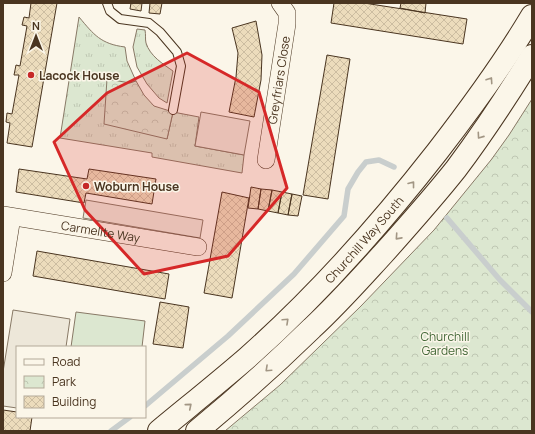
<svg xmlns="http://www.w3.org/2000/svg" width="535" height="434" font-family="Manrope,sans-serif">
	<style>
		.grass { fill: url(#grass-tufts); stroke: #887966 }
		.park { fill: url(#park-crowns); stroke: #887966 }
		.garden { fill: #dce7d0; stroke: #887966 }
		.parking { fill: #ede7d9; stroke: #887966 }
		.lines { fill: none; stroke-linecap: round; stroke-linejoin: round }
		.stream { stroke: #c9cecd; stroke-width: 5.5 }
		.building { fill: url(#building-cross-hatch); stroke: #4a3520 }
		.service-casing { stroke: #4a3520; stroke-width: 10 }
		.minor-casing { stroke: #4a3520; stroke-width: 18 }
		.trunk-casing { stroke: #4a3520; stroke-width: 24 }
		.service { stroke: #fbf6e9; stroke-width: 8 }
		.minor { stroke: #fbf6e9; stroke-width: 17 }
		.trunk { stroke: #fbf6e9; stroke-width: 22 }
		.oneway { stroke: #a29684 }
		.marked { fill: #d62828; fill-opacity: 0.2; stroke: #d62828; stroke-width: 3; stroke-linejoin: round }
		.poi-dot { fill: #c62828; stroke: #fbf6e9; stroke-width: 1.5 }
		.labels { text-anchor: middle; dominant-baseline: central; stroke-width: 3; stroke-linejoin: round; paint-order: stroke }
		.poi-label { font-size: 12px; font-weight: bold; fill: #4a3520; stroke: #fbf6e9; text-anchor: start }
		.street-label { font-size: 12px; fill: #4a3520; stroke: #fbf6e9 }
		.park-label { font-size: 12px; fill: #436837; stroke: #fbf6e9 }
	</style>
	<defs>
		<pattern id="grass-tufts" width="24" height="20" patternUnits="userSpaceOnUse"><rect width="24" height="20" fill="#dce7d0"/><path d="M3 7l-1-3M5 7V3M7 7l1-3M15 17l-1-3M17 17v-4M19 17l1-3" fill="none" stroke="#bec7b2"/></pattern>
		<pattern id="park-crowns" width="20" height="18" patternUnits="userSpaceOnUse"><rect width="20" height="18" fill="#dce7d0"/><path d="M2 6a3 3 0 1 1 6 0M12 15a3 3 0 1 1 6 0" fill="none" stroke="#bec7b2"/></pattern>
		<pattern id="building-cross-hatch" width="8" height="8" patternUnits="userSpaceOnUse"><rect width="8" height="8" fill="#ecdcbc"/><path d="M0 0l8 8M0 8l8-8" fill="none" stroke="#ccbda1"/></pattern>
	</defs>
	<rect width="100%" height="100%" fill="#fbf6e9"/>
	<!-- grass -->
	<path class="grass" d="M79,17c15,18 22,27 46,30l2,14 9,20 -6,2 37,56 6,-27 26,5 -4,29 49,9 -2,18 -90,-16v-4l-92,-15z
		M137,29l8,1c1,5 0,9 1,13 4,13 17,21 27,28l-6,32 -8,-5 -12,-14 -10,-17 -4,-20z"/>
	<!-- park -->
	<path class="park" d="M107,79l23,4 6,-2 8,14 10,11 19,6 -6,27 -63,-15z
		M532,99v332h-307l55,-46 81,-79 73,-76 57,-70 18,-25z"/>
	<!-- garden -->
	<path class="garden" d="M76,312l69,9 -3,26h-71z"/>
	<!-- parking -->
	<path class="parking" d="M201,112l49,9 -6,34 -49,-9z
		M86,200l117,20 -3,18 -117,-20z
		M13,310l57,9 -4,28h-49v61l-14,-2v-34z"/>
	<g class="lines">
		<!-- stream -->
		<path class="stream" d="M447,218l53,62 32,32
			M145,406l83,-70 66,-62 50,-58 4,-27 10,-17 8,-10 13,-2 15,7
			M111,431l19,-14"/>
	</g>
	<!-- building -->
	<path class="building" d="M31,3h26l-25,144 -25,-4 3,-20 -4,-1 1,-9 5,1 7,-39h-5l2,-10 4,1 7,-40 -5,-1 2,-8 5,1z
		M131,3h11l-1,8 -11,-2z
		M150,3h12l-2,11 -11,-1z
		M334,3h30l103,16 -4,25 -132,-21z
		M401,3h25l-1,10 -25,-5z
		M256,21l6,34 -1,25 -7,37 -25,-5 7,-35 2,-24 -6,-25z
		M327,55l23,4 -22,140 -25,-4z
		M19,169l68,10 2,-10 67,10 -4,25 -66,-11 -2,10 -68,-11z
		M251,187l10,2 -3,20 -10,-1z
		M261,189l11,1 -4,21 -10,-2z
		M272,190l10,2 -4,21 -10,-2z
		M222,192l27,6 -17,100 -28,-5z
		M282,192l10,2 -4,21 -10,-2z
		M292,194l10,2 -4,20 -10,-1z
		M37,251l132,23 -4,25 -132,-23z
		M160,302l29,5 -6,41 -30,-4z
		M3,410l14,2v5h15l-2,14h-27z"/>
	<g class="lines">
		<!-- service casing -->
		<g class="service-casing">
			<path id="service" d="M107,3l3,8 10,8 29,4 11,9 17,20 4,14 -8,44"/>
		</g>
		<!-- minor casing -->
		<g class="minor-casing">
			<g id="minor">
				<path id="s1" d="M266,160l21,-136v-11l-7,-10"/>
				<path id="s2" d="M3,215l195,32"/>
				<path d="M3,273l9,-56"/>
			</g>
		</g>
		<!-- trunk casing -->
		<g class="trunk-casing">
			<g id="trunk">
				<path id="s3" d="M159,431c29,-24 59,-48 88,-73 70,-62 133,-133 190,-206 34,-44 67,-89 95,-136"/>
				<path d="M197,431c40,-33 78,-67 115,-103 25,-23 48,-49 71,-74 25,-28 50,-56 73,-85 27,-36 52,-74 76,-113"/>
			</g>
		</g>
		<!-- service -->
		<use href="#service" class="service"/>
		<!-- minor -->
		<use href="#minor" class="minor"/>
		<!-- trunk -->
		<use href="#trunk" class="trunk"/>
	</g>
	<!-- one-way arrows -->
	<defs><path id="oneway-chevron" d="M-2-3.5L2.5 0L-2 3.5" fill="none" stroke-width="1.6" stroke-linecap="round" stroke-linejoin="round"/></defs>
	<g class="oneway">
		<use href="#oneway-chevron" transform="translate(490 80) rotate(-56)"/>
		<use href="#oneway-chevron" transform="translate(480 136) rotate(125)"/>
		<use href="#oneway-chevron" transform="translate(412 184) rotate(-52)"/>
		<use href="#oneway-chevron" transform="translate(398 237) rotate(132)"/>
		<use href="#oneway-chevron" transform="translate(286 321) rotate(-43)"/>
		<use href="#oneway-chevron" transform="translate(268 369) rotate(137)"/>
		<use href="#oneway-chevron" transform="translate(189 406) rotate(-40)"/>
	</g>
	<!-- marked area -->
	<path class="marked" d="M187,53l72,39 28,96 -59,68 -84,18 -59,-64 -31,-68 53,-49z"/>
	<!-- markers -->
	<g class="poi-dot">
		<circle cx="31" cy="75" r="4"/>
		<circle cx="86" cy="186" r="4"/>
	</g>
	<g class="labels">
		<!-- poi labels -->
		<g class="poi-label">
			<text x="39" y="75">Lacock House</text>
			<text x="94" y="186">Woburn House</text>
		</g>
		<!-- street labels -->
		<g class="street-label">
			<text stroke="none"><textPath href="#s1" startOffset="81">Greyfriars Close</textPath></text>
			<text stroke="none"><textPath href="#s2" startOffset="99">Carmelite Way</textPath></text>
			<text stroke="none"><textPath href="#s3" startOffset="281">Churchill Way South</textPath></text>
		</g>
		<!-- park labels -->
		<g class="park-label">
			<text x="445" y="336">Churchill<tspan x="445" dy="14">Gardens</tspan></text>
		</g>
	</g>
	<!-- border -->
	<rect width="535" height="434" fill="none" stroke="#4a3520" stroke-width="8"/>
	<!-- legend -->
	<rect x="16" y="346" width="130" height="72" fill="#fbf6e9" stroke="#b4a999"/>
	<rect x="24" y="359" width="20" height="6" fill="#fbf6e9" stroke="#b4a999"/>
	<text x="52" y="366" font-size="12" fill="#4a3520">Road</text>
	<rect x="24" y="376" width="20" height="12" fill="url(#park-crowns)" stroke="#b4a999"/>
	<text x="52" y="386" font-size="12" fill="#4a3520">Park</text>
	<rect x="24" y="396" width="20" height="12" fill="url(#building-cross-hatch)" stroke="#b4a999"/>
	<text x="52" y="406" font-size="12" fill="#4a3520">Building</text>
	<!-- north arrow -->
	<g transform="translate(36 36)" stroke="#fbf6e9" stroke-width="3" paint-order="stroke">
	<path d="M0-3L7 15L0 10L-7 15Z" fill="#4a3520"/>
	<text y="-6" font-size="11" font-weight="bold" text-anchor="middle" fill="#4a3520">N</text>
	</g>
</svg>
